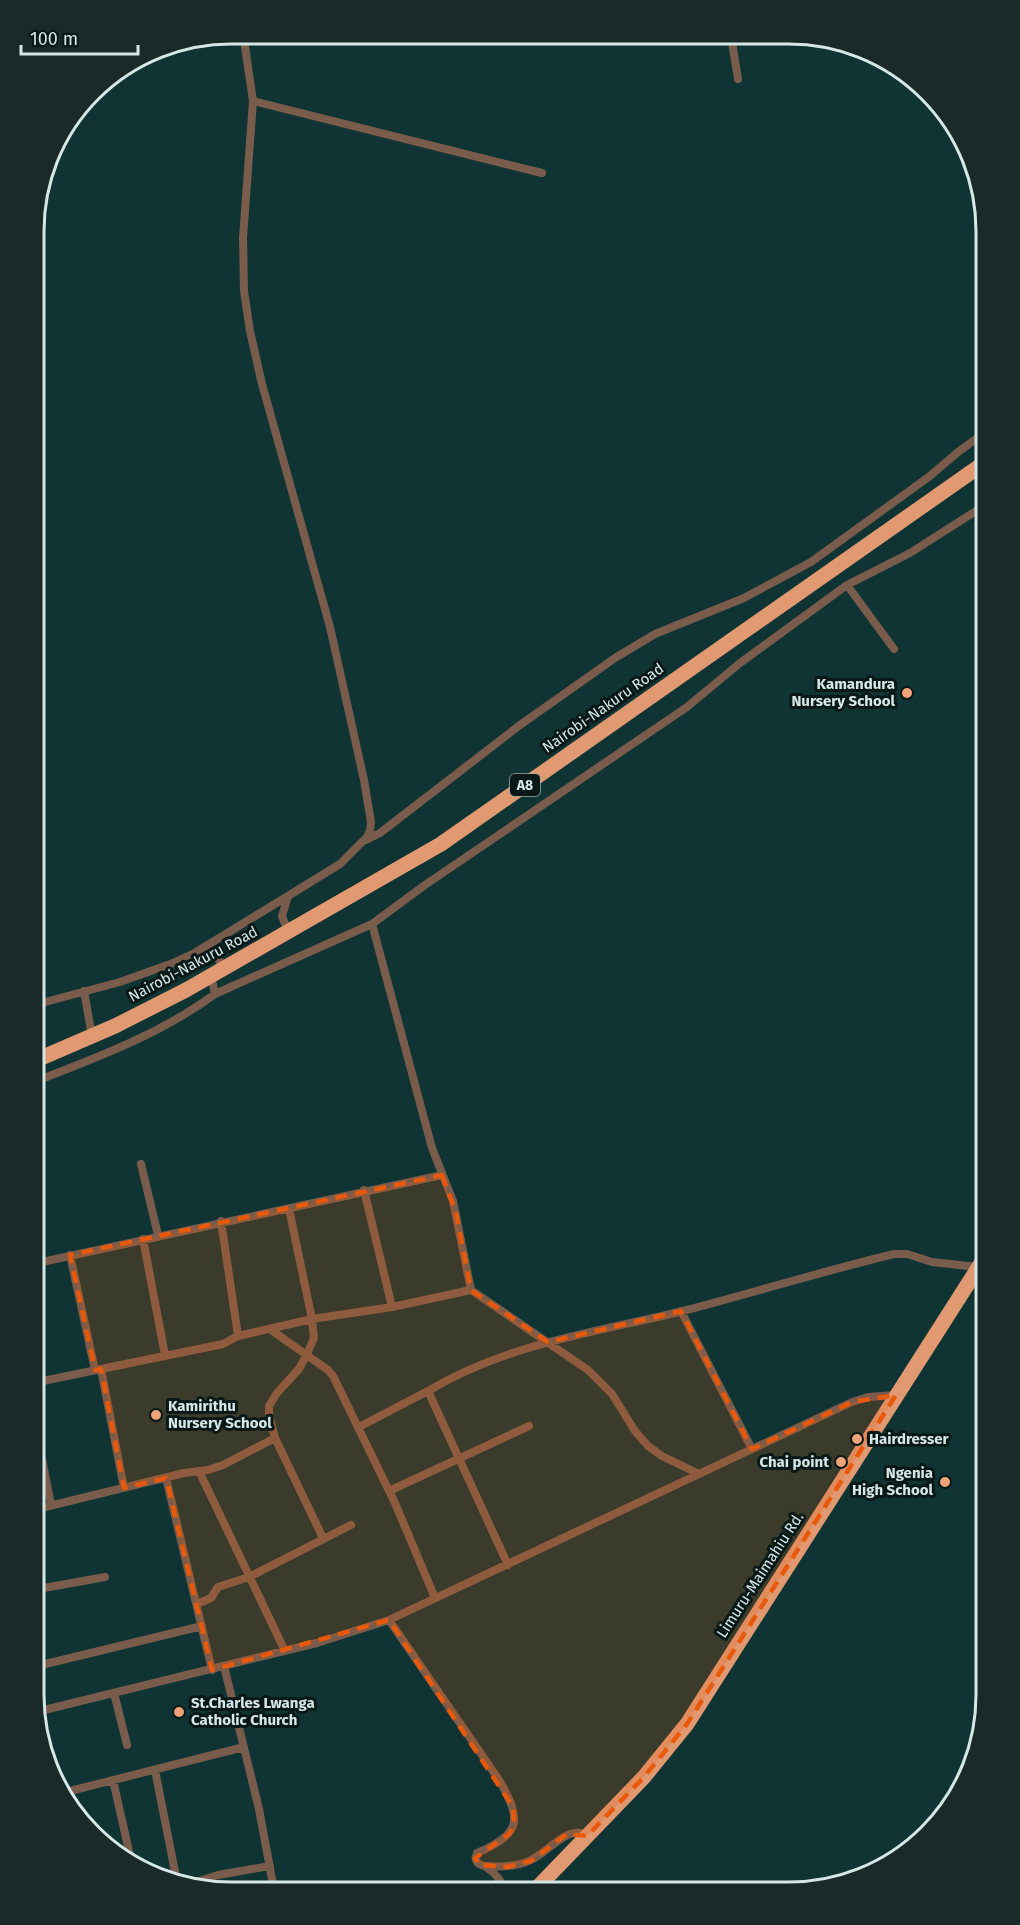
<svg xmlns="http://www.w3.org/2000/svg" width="1020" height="1925" font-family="'Fira Sans',sans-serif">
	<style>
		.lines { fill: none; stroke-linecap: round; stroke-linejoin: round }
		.street { stroke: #795c4c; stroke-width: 8 }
		.highway { stroke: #e19972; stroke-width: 15 }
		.marked { fill: #e8590c; fill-opacity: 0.2; stroke: #e8590c; stroke-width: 4.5; stroke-dasharray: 12 8; stroke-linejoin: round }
		.poi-dot { fill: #efa378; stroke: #0a1918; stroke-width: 2 }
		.labels { text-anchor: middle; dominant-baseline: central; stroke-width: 6; stroke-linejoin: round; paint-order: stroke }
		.shield { fill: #0a1918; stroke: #98aaa9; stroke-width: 1.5 }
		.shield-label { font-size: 14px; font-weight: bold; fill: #d5e8e7 }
		.poi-label { font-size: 15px; font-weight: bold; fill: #d5e8e7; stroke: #0a1918; text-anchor: end }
		.street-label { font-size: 15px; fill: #d5e8e7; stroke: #0a1918 }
		.rim { fill: none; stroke: #d5e8e7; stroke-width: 3 }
	</style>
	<rect width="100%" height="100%" fill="#103433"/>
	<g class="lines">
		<!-- street -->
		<path class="street" d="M243,33l10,68 -10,137 1,53 6,40 12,53 68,243 34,153 7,42 -1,9 -3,6 -27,27 -52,32 -6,20 6,16
			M731,36l7,43
			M253,101l289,72
			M847,585l47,64
			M366,840l14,-7 140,-108 95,-67 40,-24 89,-36 67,-36 119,-86 28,-24 29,-21
			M372,924l60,224 21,53 18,89 117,80 24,24 23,37 13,15 14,10 37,18
			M206,946l20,22
			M84,991l8,45
			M215,994l157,-70 53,-39 262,-178 53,-44 107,-78 63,-32 77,-49
			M34,1005l86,-23 53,-19 20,-9 95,-58
			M34,1082c62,-24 127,-48 181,-88l-4,-18
			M141,1164l17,71
			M364,1190l28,117
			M289,1209l23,110 2,19 -7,16 -8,15 -22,24 -8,13v9l6,23 48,100
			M221,1221l17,115
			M143,1239l22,116
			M70,1255l25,115
			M33,1264l409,-89
			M681,1311l71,138
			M271,1330l57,40 5,6 62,127 40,95
			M101,1369l23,119
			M33,1383l190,-39 15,-8 74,-17 80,-12 79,-17
			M33,1413l18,92
			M359,1427l69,-36
			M199,1471l86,180
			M166,1478l46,192
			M389,1491l140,-65
			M33,1510l151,-37 24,-3 15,-5 52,-27
			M508,1565l-80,-174c78,-47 168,-59 255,-80 70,-18 140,-40 211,-57h13l25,8 46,5
			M33,1590l72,-13
			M197,1604l14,-6 7,-11 31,-10 102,-52
			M389,1620l110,160c23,40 23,53 -22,73 -1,4 -3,5 0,9 2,3 6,3 9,5 9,6 16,14 19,24
			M224,1666l35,143 15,81
			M33,1667l169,-41
			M114,1693l13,52
			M36,1712l281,-69 72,-23 463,-218 16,-5 28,-2
			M155,1770l22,112
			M113,1780l19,85
			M66,1792l178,-45
			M485,1866c16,1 31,1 46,-6 18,-8 38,-37 56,-24
			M187,1885l31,-10 52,-9"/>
		<!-- highway -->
		<path class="highway" d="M34,1061l81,-35 71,-36 255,-146 546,-383
			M534,1891l110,-114 43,-53 300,-470"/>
	</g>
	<!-- marked area -->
	<path class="marked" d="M442,1175l14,38 15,77 77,52 133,-31 71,138 100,-47 44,-7 -209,329 -43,53 -57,59 -20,-2 -36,27 -24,6 -28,-2 -4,-7 34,-24 5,-9 -1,-18 -124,-187 -177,50 -46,-192 -42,10 -23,-119 -6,1 -25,-115z"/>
	<!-- markers -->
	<g class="poi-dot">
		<circle cx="907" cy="693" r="6"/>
		<circle cx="156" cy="1415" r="6"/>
		<circle cx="857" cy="1439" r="6"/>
		<circle cx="841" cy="1462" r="6"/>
		<circle cx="945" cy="1482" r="6"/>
		<circle cx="179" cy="1712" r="6"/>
	</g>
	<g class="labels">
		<!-- shield labels -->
		<rect class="shield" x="510" y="774" width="30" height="22" rx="4.5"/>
		<g class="shield-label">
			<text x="525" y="785">A8</text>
		</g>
		<!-- poi labels -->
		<g class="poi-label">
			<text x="895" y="684">Kamandura<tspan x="895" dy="17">Nursery School</tspan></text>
			<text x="168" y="1406" text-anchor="start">Kamirithu<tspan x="168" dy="17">Nursery School</tspan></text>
			<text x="869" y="1439" text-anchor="start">Hairdresser</text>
			<text x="829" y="1462">Chai point</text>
			<text x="933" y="1473">Ngenia<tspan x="933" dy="17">High School</tspan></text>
			<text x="191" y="1703" text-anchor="start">St.Charles Lwanga<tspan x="191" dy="17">Catholic Church</tspan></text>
		</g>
		<!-- street labels -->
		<g class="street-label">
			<text transform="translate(603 708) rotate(-35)">Nairobi-Nakuru Road</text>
			<text transform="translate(193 964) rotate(-28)">Nairobi-Nakuru Road</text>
			<text transform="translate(760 1575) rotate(-57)">Limuru-Maimahiu Rd.</text>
		</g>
	</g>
	<!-- crop -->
	<path d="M0 0H1020V1925H0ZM231 44H789A187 187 0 0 1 976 231V1695A187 187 0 0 1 789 1882H231A187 187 0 0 1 44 1695V231A187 187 0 0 1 231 44Z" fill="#1a2a29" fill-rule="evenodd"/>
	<path class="rim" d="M231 44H789A187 187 0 0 1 976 231V1695A187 187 0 0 1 789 1882H231A187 187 0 0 1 44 1695V231A187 187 0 0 1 231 44Z"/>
	<!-- scale -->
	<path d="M21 45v9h117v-9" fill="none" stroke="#d5e8e7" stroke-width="3"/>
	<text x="30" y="45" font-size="18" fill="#d5e8e7" stroke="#0a1918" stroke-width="4.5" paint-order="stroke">100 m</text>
</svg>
